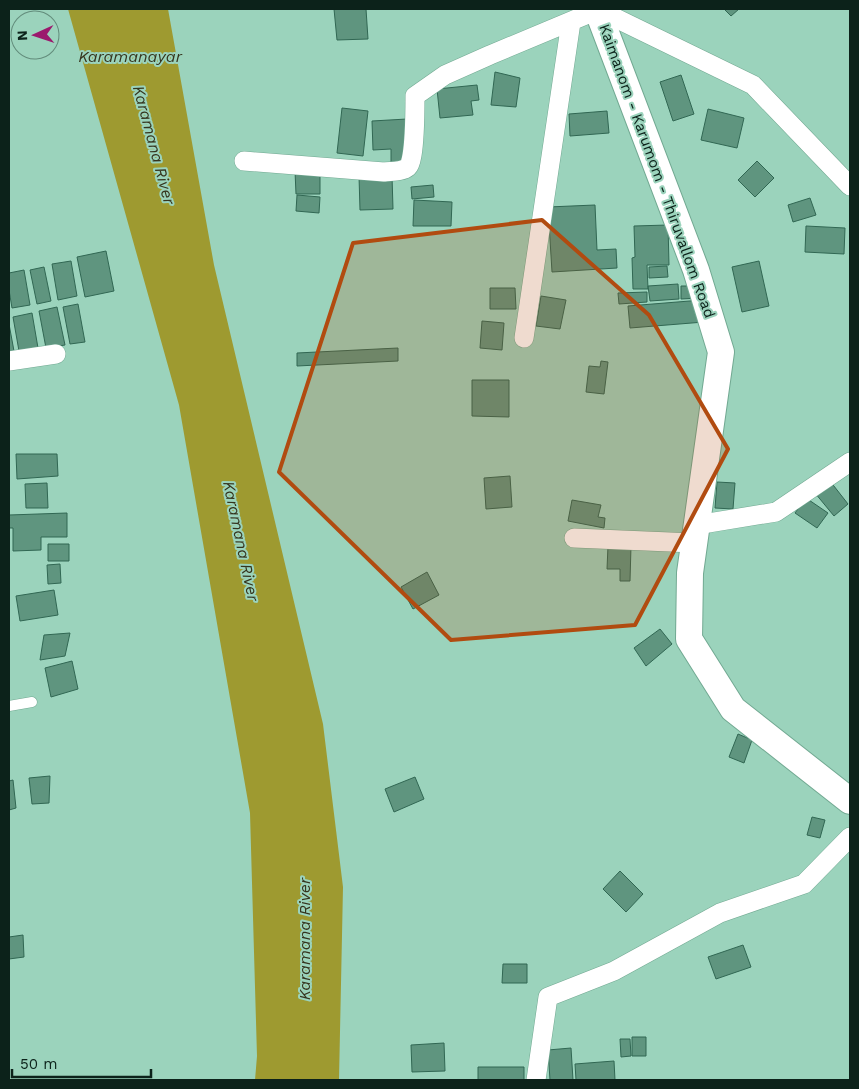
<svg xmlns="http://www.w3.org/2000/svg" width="859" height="1089" font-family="'Work Sans',sans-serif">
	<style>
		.water { fill: #9e9a30 }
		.building { fill: #5f957f; stroke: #316753 }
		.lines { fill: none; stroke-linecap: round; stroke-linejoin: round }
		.service-casing { stroke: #72a992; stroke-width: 11 }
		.minor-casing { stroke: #72a992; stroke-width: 20 }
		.secondary-casing { stroke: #72a992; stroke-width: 28 }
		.service { stroke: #fff; stroke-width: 10 }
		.minor { stroke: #fff; stroke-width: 19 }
		.secondary { stroke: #fff; stroke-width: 26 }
		.marked { fill: #b14b10; fill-opacity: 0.2; stroke: #b14b10; stroke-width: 4; stroke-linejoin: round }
		.labels { text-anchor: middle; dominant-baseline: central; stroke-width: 4; stroke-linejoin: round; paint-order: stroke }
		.street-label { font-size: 15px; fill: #0c221a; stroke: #9bd3bc }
		.water-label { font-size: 16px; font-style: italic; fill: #35341d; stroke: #9bd3bc }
	</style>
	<rect width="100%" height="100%" fill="#9bd3bc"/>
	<!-- water -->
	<path class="water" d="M68,9h100l46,256 109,459 20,163 -4,193h-84l2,-24 -7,-243 -71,-408z"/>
	<!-- building -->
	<path class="building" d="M334,9h32l2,30 -31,1z
		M724,9h15l-8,7z
		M495,72l25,6 -4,29 -25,-2z
		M681,75l13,39 -21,7 -13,-39z
		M477,85l2,15 -8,1 2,14 -33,3 -3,-29z
		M342,108l26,3 -5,45 -26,-3z
		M708,109l36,9 -7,30 -36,-8z
		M607,111l2,22 -39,3 -1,-22z
		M407,119l1,42 -17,1v-13l-18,1 -1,-29z
		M757,161l17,17 -19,19 -17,-17z
		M295,171h25v23h-24z
		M359,176h33l1,33 -33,1z
		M433,185l1,12 -22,2 -1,-12z
		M297,195l23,2 -1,16 -23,-2z
		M810,198l6,17 -23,7 -5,-17z
		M414,200l38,2 -1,24h-38z
		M595,205l2,45 19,-1 1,19 -65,4 -4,-65z
		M668,225l1,40h-22l1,24h-15l-1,-31 3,-1 -1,-31z
		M806,226l39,2 -1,26 -39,-2z
		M106,251l8,40 -29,6 -8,-40z
		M71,261l6,35 -19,4 -6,-36z
		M759,261l10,45 -27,6 -10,-45z
		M667,266l1,11 -19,1v-11z
		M44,267l7,34 -14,3 -7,-34z
		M24,270l6,35 -18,3 -3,-18v-17z
		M678,284l1,15 -29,2 -2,-15z
		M681,286h19v12l-19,1z
		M490,288h25l1,21h-26z
		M647,292v10l-28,2 -1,-11z
		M541,296l25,4 -6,29 -24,-3z
		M702,300l2,22 -74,6 -2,-22z
		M78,304l7,38 -15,2 -7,-37z
		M57,307l8,38 -19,3 -7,-37z
		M32,313l6,35 -19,3 -6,-34z
		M482,321l22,2 -2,27 -22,-2z
		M9,324l5,27 -5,1z
		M398,348v13l-101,5v-13z
		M601,361l7,1 -4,32 -18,-2 3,-26 11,1z
		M472,380h37v37l-37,-1z
		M16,454h41l1,22 -41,3z
		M510,476l2,31 -26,2 -2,-31z
		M830,481l18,23 -14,12 -19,-23z
		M717,482l18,1 -2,26 -18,-1z
		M47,483l1,25h-22l-1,-24z
		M806,498l22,15 -11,15 -22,-15z
		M572,500l29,5 -3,12 7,1 -1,10 -36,-7z
		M67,513v24h-26v13l-28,1v-23h-4v-13z
		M48,544h21v17h-21z
		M608,546h23l-1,35h-10v-12h-13z
		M60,564l1,19 -13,1 -1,-19z
		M427,572l12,23 -26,14 -12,-22z
		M54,590l4,25 -38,6 -4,-25z
		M660,629l12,15 -26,22 -12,-18z
		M70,633l-5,23 -25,4 4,-25z
		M72,661l6,28 -27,8 -6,-29z
		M738,734l14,6 -8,23 -15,-6z
		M50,776l-1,27 -17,1 -3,-26z
		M415,777l9,22 -30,13 -9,-23z
		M13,780l3,28 -7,2v-29z
		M812,817l13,3 -5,18 -13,-3z
		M620,871l23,23 -17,18 -23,-23z
		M23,935l1,22 -15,2v-22z
		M743,945l8,22 -35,12 -8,-22z
		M503,964h24v19h-25z
		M632,1037h14v19h-14z
		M620,1039h10l1,17 -10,1z
		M444,1043l1,28 -33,1 -1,-27z
		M571,1048l2,32h-23l-2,-30z
		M614,1061l1,19h-39l-1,-16z
		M478,1067h46v13h-46z"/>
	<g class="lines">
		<!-- service casing -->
		<g class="service-casing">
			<path id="service" d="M9,706l23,-4"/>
		</g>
		<!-- minor casing -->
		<g class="minor-casing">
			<path id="minor" d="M599,10l154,75 97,101
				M244,161l140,11c7,-1 18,0 24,-5 7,-6 7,-59 7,-71l30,-21 45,-20 110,-46
				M524,338l47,-316
				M9,361l47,-7
				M696,525l80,-13 74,-50
				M574,538l120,5
				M536,1080l12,-83 66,-26 106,-58 84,-29 46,-47"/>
		</g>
		<!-- secondary casing -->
		<g class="secondary-casing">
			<path id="secondary" d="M597,9l99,261 25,82 -31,221 -1,66 44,70 117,92"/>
		</g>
		<!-- service -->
		<use href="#service" class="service"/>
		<!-- minor -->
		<use href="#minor" class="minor"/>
		<!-- secondary -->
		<use href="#secondary" class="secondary"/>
	</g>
	<!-- marked area -->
	<path class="marked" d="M542,220l107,95 79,134 -93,176 -184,15 -172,-168 74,-229z"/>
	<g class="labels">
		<!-- street labels -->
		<g class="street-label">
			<text transform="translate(657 171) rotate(70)">Kaimanom - Karumom - Thiruvallom Road</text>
		</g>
		<!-- water labels -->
		<g class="water-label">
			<text x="130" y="56">Karamanayar</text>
			<text transform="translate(154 145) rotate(75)">Karamana River</text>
			<text transform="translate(241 541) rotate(78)">Karamana River</text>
			<text transform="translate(304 939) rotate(-90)">Karamana River</text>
		</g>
	</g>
	<!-- border -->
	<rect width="859" height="1089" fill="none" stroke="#0c221a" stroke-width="20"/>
	<!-- north arrow -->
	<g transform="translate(35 35) rotate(267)"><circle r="24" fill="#9bd3bc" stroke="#628c7b"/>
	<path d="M0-4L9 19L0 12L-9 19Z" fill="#9b196d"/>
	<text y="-8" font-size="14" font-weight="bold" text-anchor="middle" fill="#0c221a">N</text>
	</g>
	<!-- scale -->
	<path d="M12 1069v8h139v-8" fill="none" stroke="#0c221a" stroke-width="2.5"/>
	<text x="20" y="1069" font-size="15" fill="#0c221a" stroke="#9bd3bc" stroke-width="4" paint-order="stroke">50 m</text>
</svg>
